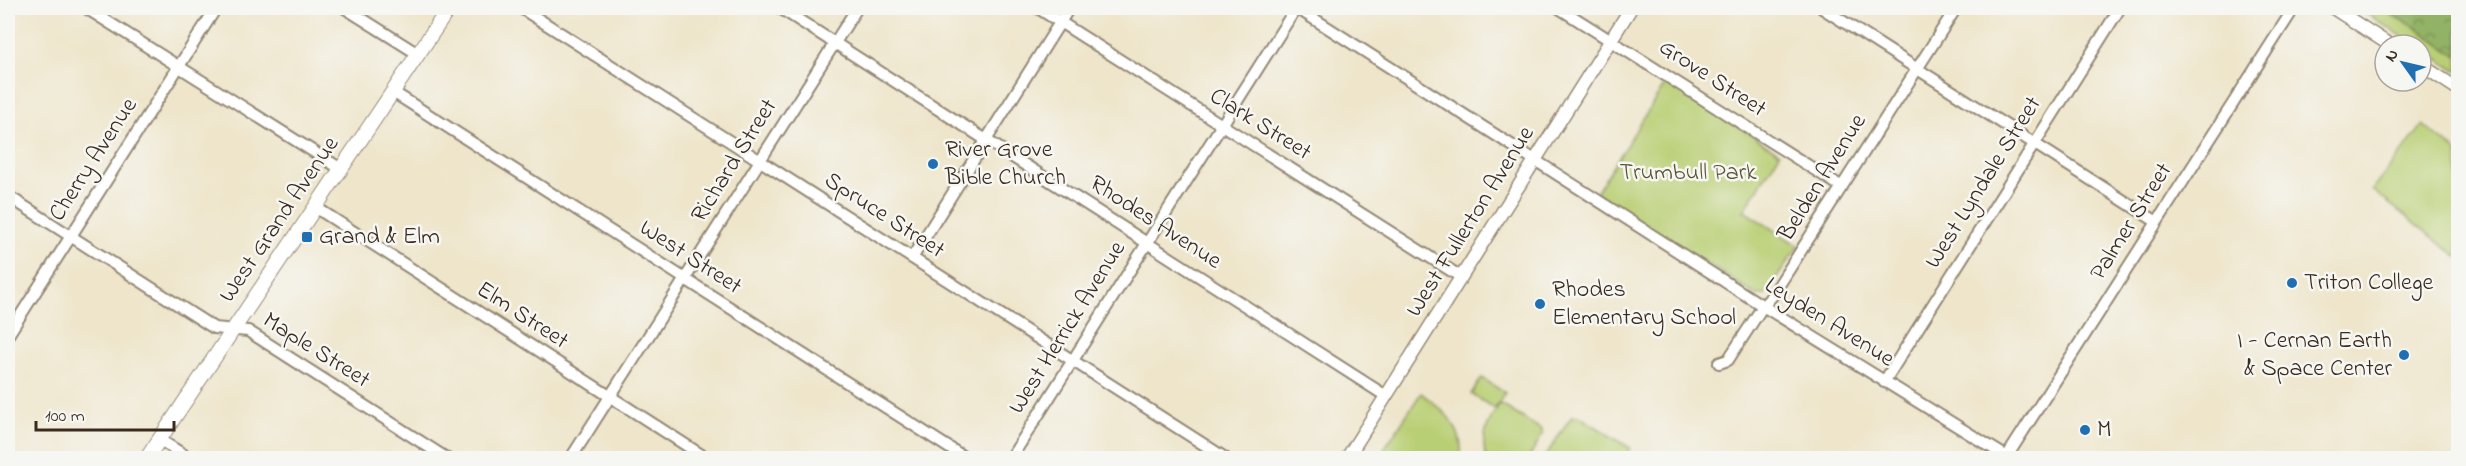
<svg xmlns="http://www.w3.org/2000/svg" width="2466" height="466" font-family="'Indie Flower',sans-serif">
	<style>
		.green { fill: #b9cf74; stroke: #7a7c49; stroke-width: 1.5 }
		.forest { fill: url(#forest-crowns); stroke: #666e42; stroke-width: 1.5 }
		.lines { fill: none; stroke-linecap: round; stroke-linejoin: round }
		.minor-casing { stroke: #948874; stroke-width: 14 }
		.tertiary-casing { stroke: #948874; stroke-width: 15 }
		.secondary-casing { stroke: #948874; stroke-width: 16 }
		.minor { stroke: #fff; stroke-width: 10 }
		.tertiary { stroke: #fff; stroke-width: 12 }
		.secondary { stroke: #fff; stroke-width: 14 }
		.poi-dot { fill: #1f6fb2; stroke: #f6f6f2; stroke-width: 2 }
		.labels { text-anchor: middle; dominant-baseline: central; stroke-width: 5; stroke-linejoin: round; paint-order: stroke }
		.street-label { font-size: 24px; fill: #3b2a1e; stroke: #f6f6f2 }
		.poi-label { font-size: 24px; fill: #3b2a1e; stroke: #f6f6f2; text-anchor: start }
		.park-label { font-size: 24px; fill: #5a5334; stroke: #f6f6f2 }
	</style>
	<defs>
		<pattern id="forest-crowns" width="20" height="18" patternUnits="userSpaceOnUse" patternTransform="scale(1.5)"><rect width="20" height="18" fill="#92b266"/><path d="M2 6a3 3 0 1 1 6 0M12 15a3 3 0 1 1 6 0" fill="none" stroke="#789153"/></pattern>
	</defs>
	<rect width="100%" height="100%" fill="#f6f6f2"/>
	<filter id="ink" filterUnits="userSpaceOnUse"><feTurbulence type="fractalNoise" baseFrequency=".0167" numOctaves="2"/><feDisplacementMap in="SourceGraphic" scale="12" xChannelSelector="R" yChannelSelector="G"/><feConvolveMatrix kernelMatrix="1 2 1 2 8 2 1 2 1" color-interpolation-filters="sRGB"/></filter>
	<filter id="wash" filterUnits="userSpaceOnUse"><feTurbulence type="fractalNoise" baseFrequency=".008" numOctaves="4" result="noise"/><feDisplacementMap in="SourceGraphic" scale="24" xChannelSelector="R" yChannelSelector="G"/><feGaussianBlur stdDeviation="1.35" result="paint"/><feColorMatrix in="noise" values="0 0 0 0 0 0 0 0 0 0 0 0 0 0 0 0 0 1.4 0 .05"/><feComposite in="paint" operator="in"/></filter>
	<g filter="url(#wash)">
		<rect width="100%" height="100%" fill="#eee5ca"/>
		<!-- green -->
		<path class="green" d="M2357,8h101v64l-37,-24v-3h-5z
			M1667,81l113,72 -36,58 55,35 -34,49h-9l-160,-102z
			M2423,125l35,28v104l-86,-67z
			M1482,378l23,15 -10,16 -24,-15z
			M1421,393c23,17 43,34 40,65h-76l-1,-9z
			M1500,404l42,26v5l-13,23h-43c-6,-20 2,-37 14,-54z
			M1572,416h7l51,32 -6,10h-80z"/>
		<!-- forest -->
		<path class="forest" d="M2378,8h80v49l-43,-30z"/>
	</g>
	<g filter="url(#ink)">
		<g class="lines">
			<!-- minor casing -->
			<g class="minor-casing">
				<path id="minor" d="M86,8l255,161
					M345,8l73,46
					M521,8l704,450
					M780,8l606,388
					M1038,8l423,269
					M1297,8l466,298 244,151
					M1559,8l283,179
					M1822,8l335,214
					M393,92l572,366
					M8,196l206,132 34,3 198,127
					M315,207l391,251
					M912,258l157,-250
					M8,335l208,-327
					M1719,363l9,-3 35,-54 9,-10 184,-288
					M1884,382l236,-374
					M160,440l29,18
					M571,458l286,-450
					M1011,458l285,-450
					M2006,458l288,-450"/>
			</g>
			<!-- tertiary casing -->
			<g class="tertiary-casing">
				<path id="tertiary" d="M2333,8l57,37
					M2421,65l37,24
					M1347,458l284,-450"/>
			</g>
			<!-- secondary casing -->
			<g class="secondary-casing">
				<path id="secondary" d="M147,458l302,-450"/>
			</g>
			<!-- minor -->
			<use href="#minor" class="minor"/>
			<!-- tertiary -->
			<use href="#tertiary" class="tertiary"/>
			<!-- secondary -->
			<use href="#secondary" class="secondary"/>
		</g>
	</g>
	<!-- markers -->
	<g class="poi-dot">
		<circle cx="933" cy="164" r="6"/>
		<rect x="301" y="231" width="12" height="12" rx="3"/>
		<circle cx="2292" cy="283" r="6"/>
		<circle cx="1540" cy="304" r="6"/>
		<circle cx="2404" cy="355" r="6"/>
		<circle cx="2085" cy="430" r="6"/>
	</g>
	<g class="labels">
		<!-- street labels -->
		<g class="street-label">
			<text transform="translate(1712 79) rotate(33)">Grove Street</text>
			<text transform="translate(1260 125) rotate(32)">Clark Street</text>
			<text transform="translate(94 160) rotate(-57)">Cherry Avenue</text>
			<text transform="translate(735 161) rotate(-58)">Richard Street</text>
			<text transform="translate(1823 178) rotate(-58)">Belden Avenue</text>
			<text transform="translate(1984 183) rotate(-58)">West Lyndale Street</text>
			<text transform="translate(884 216) rotate(33)">Spruce Street</text>
			<text transform="translate(280 220) rotate(-56)">West Grand Avenue</text>
			<text transform="translate(1471 222) rotate(-58)">West Fullerton Avenue</text>
			<text transform="translate(2132 222) rotate(-58)">Palmer Street</text>
			<text transform="translate(1155 223) rotate(33)">Rhodes Avenue</text>
			<text transform="translate(690 258) rotate(33)">West Street</text>
			<text transform="translate(522 316) rotate(33)">Elm Street</text>
			<text transform="translate(1829 323) rotate(32)">Leyden Avenue</text>
			<text transform="translate(1068 328) rotate(-58)">West Herrick Avenue</text>
			<text transform="translate(316 351) rotate(32)">Maple Street</text>
		</g>
		<!-- poi labels -->
		<g class="poi-label">
			<text x="945" y="150">River Grove<tspan x="945" dy="28">Bible Church</tspan></text>
			<text x="319" y="237">Grand &amp; Elm</text>
			<text x="2304" y="283">Triton College</text>
			<text x="1552" y="290">Rhodes<tspan x="1552" dy="28">Elementary School</tspan></text>
			<text x="2392" y="341" text-anchor="end">I - Cernan Earth<tspan x="2392" dy="28">&amp; Space Center</tspan></text>
			<text x="2097" y="430">M</text>
		</g>
		<!-- park labels -->
		<g class="park-label">
			<text x="1688" y="173">Trumbull Park</text>
		</g>
	</g>
	<!-- margin -->
	<rect width="2466" height="466" fill="none" stroke="#f6f6f2" stroke-width="30"/>
	<!-- north arrow -->
	<g transform="translate(2403 63) rotate(304)"><circle r="28" fill="#f6f6f2" stroke="#aba49d" stroke-width="1.5"/>
	<path d="M0-4.5L10 22L0 15L-10 22Z" fill="#1f6fb2"/>
	<text y="-9" font-size="16" font-weight="bold" text-anchor="middle" fill="#3b2a1e">N</text>
	</g>
	<!-- scale -->
	<path d="M36 421v9h138v-9" fill="none" stroke="#3b2a1e" stroke-width="3"/>
	<text x="45" y="421" font-size="18" fill="#3b2a1e" stroke="#f6f6f2" stroke-width="4.5" paint-order="stroke">100 m</text>
</svg>
